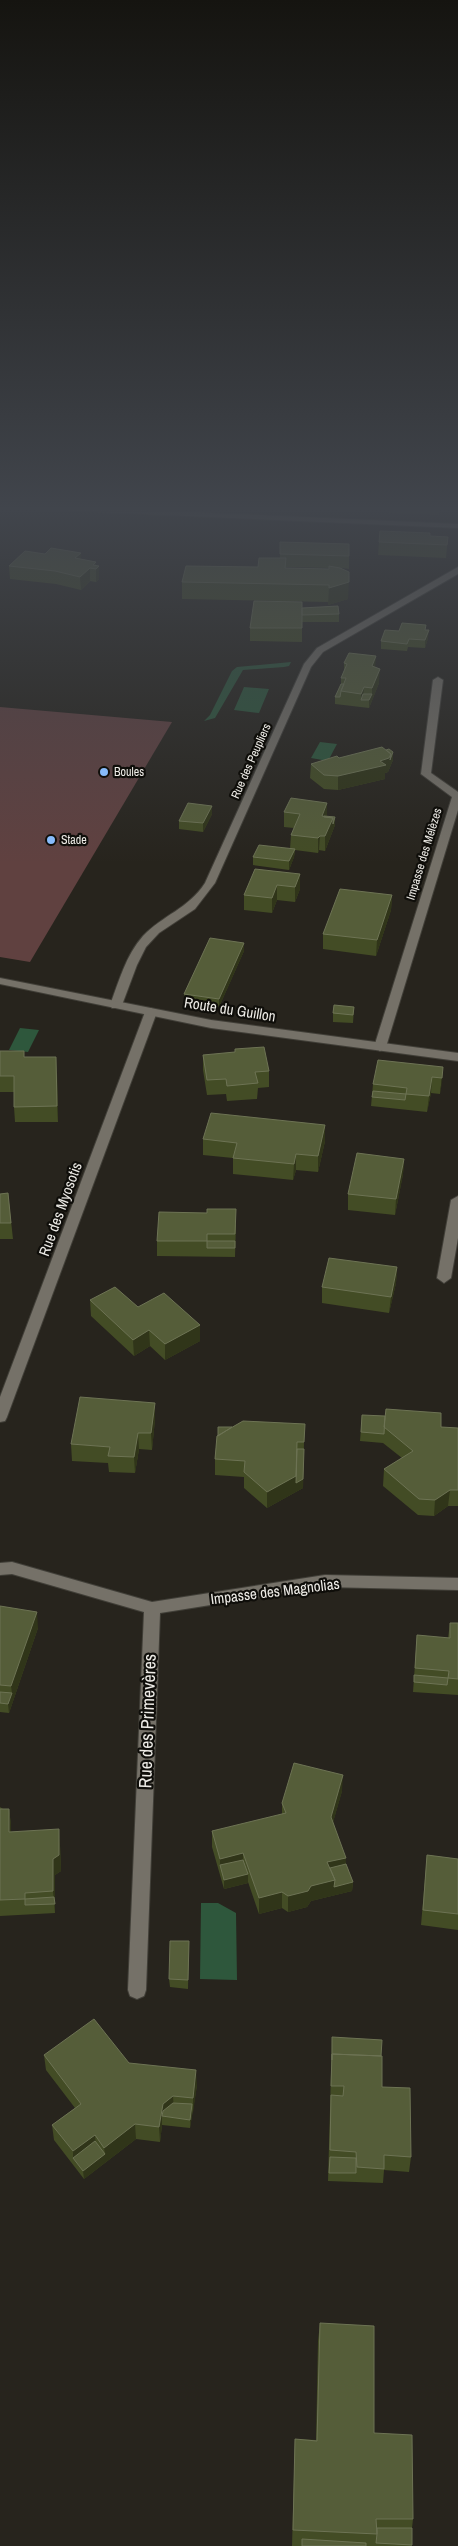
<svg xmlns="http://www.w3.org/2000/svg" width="458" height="2546" font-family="'Archivo Narrow',sans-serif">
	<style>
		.green { fill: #604140 }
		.water { fill: #2e573c }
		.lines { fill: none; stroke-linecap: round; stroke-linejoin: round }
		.minor-casing { stroke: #413f38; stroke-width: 2 }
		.tertiary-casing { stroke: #413f38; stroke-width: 2 }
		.minor { fill: #757168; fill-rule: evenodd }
		.tertiary { fill: #757168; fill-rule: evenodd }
		.wall { fill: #434c25; fill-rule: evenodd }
		.shaded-wall { fill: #303519 }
		.building { fill: #555d39; stroke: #6d7354 }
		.poi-dot { fill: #87bbfb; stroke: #0f0e0a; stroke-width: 2 }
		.labels { text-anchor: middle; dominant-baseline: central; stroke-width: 4.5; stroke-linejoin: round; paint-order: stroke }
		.far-street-label { font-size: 12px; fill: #edebe6; stroke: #0f0e0a }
		.far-poi-label { font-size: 12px; fill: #edebe6; stroke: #0f0e0a; text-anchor: start }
		.street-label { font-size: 15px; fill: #edebe6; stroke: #0f0e0a }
		.near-street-label { font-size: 18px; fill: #edebe6; stroke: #0f0e0a }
	</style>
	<rect width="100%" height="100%" fill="#27241d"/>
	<!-- green -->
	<path class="green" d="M0,707l172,15 -142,240 -30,-5z"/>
	<!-- water -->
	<path class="water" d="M291,662l-2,4 -5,1 -41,3 -28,48 -11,3 6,-6 22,-44 5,-4z
		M244,687l25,2 -10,24 -25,-3z
		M320,742l17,2 -9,17 -17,-3z
		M20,1028l19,2 -11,22 -19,-2z
		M201,1903h17l18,10 1,67 -37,-1z"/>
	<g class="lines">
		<!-- minor casing -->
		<g class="minor-casing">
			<path id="minor" d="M26,507h52l380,17v4l-428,-19z
				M458,567v7l-135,78 -12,15 -96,216 -20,26 -36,24 -13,14 -9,18 -15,40 -2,3h-8l-2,-3c9,-24 16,-50 33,-69 20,-21 45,-27 62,-53l99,-219 13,-16z
				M438,677l5,3 -12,93 27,19v18l-72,237 -6,4 -6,-4 78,-250 -31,-23 12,-94z
				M151,1008l6,4 -150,405 -2,4 -5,1v-25l145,-385z
				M458,1196v42l-7,40 -7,5 -7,-5 14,-78z
				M12,1562l140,40 173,-27 133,3v12l-133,-3 -165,26 -14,377 -2,6 -7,3 -7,-3 -2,-6 16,-378 -132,-38 -12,1v-12z"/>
		</g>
		<!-- tertiary casing -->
		<g class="tertiary-casing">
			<path id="tertiary" d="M0,978l211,42 247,33v8l-247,-33 -211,-44z"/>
		</g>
		<!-- minor -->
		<use href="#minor" class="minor"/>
		<!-- tertiary -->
		<use href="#tertiary" class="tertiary"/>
	</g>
	<!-- wall -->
	<path class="wall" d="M304,507h50v4l-50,-3z
		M389,507h50v8l-50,-2z
		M430,536l18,1 -2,21 -68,-3 1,-13z
		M280,542l69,2v25l-7,-1 6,31 -20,6v-3l-146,-3v-17l76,-15 22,-9zM286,567l43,1v1l-43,-1z
		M81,553v6l15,6 3,14 -3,3 -6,-1 -9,9 -25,-6 -46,-5 -1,-13 36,-12z
		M302,608l37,6v8h-37v20l-52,-1v-13z
		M426,630l2,8 -3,10 -17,-1 -1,4 -26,-2v-8l18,-10z
		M344,663l31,4 4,16 -10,25 -34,-4v-7l6,-13v-6l3,-7z
		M386,750l7,2v8l-5,12 -3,1v6l-47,11 -14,-1 -14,-11 1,-14 28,-6z
		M327,803v13l8,1v8l-10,26 -6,-1 -1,3 -23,-3 -1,7 -5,13 -36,-5v-8l37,-8 1,-14 3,-7 -10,-1v-15z
		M212,814l-9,18 -24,-3v-8z
		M300,874v15l-5,13 -18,-2 -5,13 -28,-3v-15z
		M392,895l-1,15 -15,46 -53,-7v-15z
		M244,943v8l-25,56 -34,-5 -1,-8z
		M354,1007l-1,16 -20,-1v-9z
		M0,1051l24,6 33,15 1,50h-43l-1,-15v-15h-14z
		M203,1055l66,16v16l-11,1 -1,11 -30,2 -1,-7 -19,1 -4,-25z
		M443,1067l-3,27 -9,-1 -4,19 -56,-6 2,-22z
		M325,1125v16l-7,31 -22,-2 -3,10 -60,-6v-16l-30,-3v-16z
		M404,1159l-1,15 -8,41 -47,-5v-16z
		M8,1193l5,46h-13v-45z
		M236,1225l-1,32 -78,-1v-15z
		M397,1267l-1,16 -7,30 -67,-10v-16z
		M90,1300l48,7 62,18v16l-35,19 -15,-14 -16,10 -43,-40z
		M362,1415l79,12 17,1v78h-10l-14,10 -16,-1 -35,-29 1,-17 18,-11 -19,-15v-1v1l-23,-2z
		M155,1419l-3,31 -13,-1 -4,24 -26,-1 -1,-9 -36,-2 -1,-17z
		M217,1436l87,6 -1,46 -36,20 -23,-20v-11l-29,-2v-16z
		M0,1606l38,22 -29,85 -9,-1z
		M450,1623h8v72l-45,-3 4,-57 31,3z
		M342,1791l-9,31 13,42 7,18 -1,9 -41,10 -4,6 -19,5 -6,-4 -23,6 -11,-32v1l-24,6 -12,-42v-16l70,-16v-12z
		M0,1807l3,2h6l2,16v7l49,13 1,26 -6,4v38l-55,3z
		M427,1855l31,4v71l-37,-5z
		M189,1941l-1,48 -18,-2 -1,-8z
		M332,2037l50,50 29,70 -2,15 -25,-2 -1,13 -55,-2z
		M44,2055l85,8 68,22 -7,43 -28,-3 -2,17 -24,-3 -52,40 -30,-39 -2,-15 23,-17 -29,-38z
		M320,2323l54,110 39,86 -1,9v18h-120l3,-107 21,1 2,-99z"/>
	<!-- shaded-wall -->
	<path class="shaded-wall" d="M81,553v13l-6,-8z
		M96,562v6l3,-2v13l-3,3v-13l-3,-4z
		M90,568v13l-9,9 -1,-13z
		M349,582l-1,17 -20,6 1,-17z
		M429,630l-1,8 -3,10v-8z
		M376,656l-1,14 -3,-4z
		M380,669l-1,14 -10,25v-8l3,-6v-6z
		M364,687l-1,13h-2v7v-13z
		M393,752v8l-5,12 -3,1v6l-47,11v-14l42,-15z
		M327,803v14l-5,-1z
		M212,806v8l-9,18v-9z
		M335,817v8l-10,26v-15l8,-18z
		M320,836l-1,14 -1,3v-15z
		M295,849l-1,8 -5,13v-9z
		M300,874v15l-5,13v-15z
		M277,885v15l-5,13v-15z
		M392,895l-1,15 -15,46 1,-16z
		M244,943v8l-25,56v-8z
		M56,1057l1,15 1,50 -1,-16z
		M443,1067l-1,16 -2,11 2,-16z
		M432,1077l-1,16 -4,19 2,-16z
		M325,1125v16l-7,31v-16z
		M296,1154v16l-3,10 1,-16z
		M404,1159l-1,15 -8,41 1,-16z
		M397,1267l-1,16 -7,30 2,-16z
		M200,1325v16l-35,19v-16z
		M149,1330l1,16 -16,10 -1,-16z
		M155,1403v16l-3,31 -1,-17z
		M138,1433l1,16 -4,24 -1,-16z
		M296,1476v7l7,-4v9l-36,20v-16z
		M450,1490l-2,16 -14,10 1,-16z
		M37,1612l1,16 -29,85 -1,-9 4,-11 -1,-7z
		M343,1775l-1,16 -12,42 1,-16z
		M9,1809l2,16v23l-2,-16z
		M59,1829l1,16 1,26 -6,4v38l-2,-22v-32z
		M243,1853v15l-23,-3v-6z
		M346,1858l-1,15 -15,4 -3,-15z
		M248,1874v9l-24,6v-9z
		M335,1880l18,2 -1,9 -41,10 -4,6 -19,5v-16l23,-10z
		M282,1892v16l-23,6v-16z
		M196,2070l1,15 -4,28v-15z
		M173,2096l1,15 -12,5v9l-2,17 -1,-15 4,-23z
		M192,2104v9l-2,15v-8z
		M135,2124l1,15 -52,40 -1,-8 22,-17 -1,-6z
		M95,2135l1,14 -23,9v-7z"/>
	<!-- building -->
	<path class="building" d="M416,507h23v1z
		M380,531l50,2v3l18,1 -1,8 -68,-3z
		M280,542l69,2v12l-69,-2z
		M51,548l30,5 -6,5 21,4 -3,3 6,1 -3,3 -6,-1 -10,9 -25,-6 -46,-5 16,-15 20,3z
		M259,558h27l-1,10 44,1v-3l11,2 9,4v10l-20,6v-3l-147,-3 4,-16 72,1z
		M254,601l48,1v26h-52z
		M338,606l1,8 -37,1v-7z
		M402,623l24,2 -1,5h4l-4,10 -16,-1 -2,5 -26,-3 4,-11 14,1z
		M349,653l27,3 -4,10 8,3 -8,19 -8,-1 -3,7 -20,-3 5,-13h-5l6,-14 -3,-1z
		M341,684h3l-3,7 -1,6h-5z
		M363,694h9l-3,6h-8z
		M382,747l9,7 -2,4 -9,3 6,4 -48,11 -14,-1 -13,-11 26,-8 2,2z
		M389,749l4,3 -3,8 1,-6 -5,-4z
		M291,798l36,5 -5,13 11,2 -8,18h-5l-2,2 -27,-3 9,-21 -16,-2z
		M188,803l24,3 -9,17 -24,-2z
		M324,816l11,1 -2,7v-6l-9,-1z
		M259,845l36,4 -6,12 -36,-4z
		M255,869l45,5 -5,13 -18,-2 -5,13 -28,-3z
		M340,889l52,6 -15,45 -54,-6z
		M210,938l34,5 -25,56 -35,-5z
		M334,1005l20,2 -1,8 -20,-2z
		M264,1047l5,24 -14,1 3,11 -31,3 -1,-7 -19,1 -4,-25 32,-3v-3z
		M0,1051h24v6h32l1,49 -43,1v-31h-14z
		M378,1060l65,7 -1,11 -10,-1 -3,19 -23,-2 1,-6 -34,-4z
		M373,1091l33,3 -1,6 -33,-3z
		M211,1113l114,12 -7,31 -22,-2 -2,10 -61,-6 4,-15 -34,-4z
		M357,1153l47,6 -8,40 -48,-5z
		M8,1193l3,30h-11v-29z
		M207,1209h29l-1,25h-28v7h-50l2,-29 48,1z
		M207,1241h28v7h-28z
		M329,1258l68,9 -6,30 -69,-10z
		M115,1287l23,20 26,-14 36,32 -35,19 -16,-14 -16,10 -43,-40z
		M80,1397l75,6 -4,30h-13l-4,24 -26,-1 2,-9 -39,-3z
		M386,1409l55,4v14l17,1v62h-8l-15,10 -16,-1 -35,-30 29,-18 -29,-24z
		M362,1415l23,1 -1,18 -23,-2z
		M243,1421l62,3 -1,18h-7l-1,34 -29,16 -23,-20 1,-11 -30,-2 2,-23z
		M218,1427h14l-14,9z
		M297,1449h7l-1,30 -7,4z
		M0,1606l37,6 -26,74 -11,-1z
		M450,1623h8v56l-10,-1 1,-7 -34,-3 2,-33 33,3z
		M414,1675l34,3 -1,7 -33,-3z
		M0,1692l12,1 -4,11 -8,-1z
		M294,1763l49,12 -12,42 15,41 -19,4 8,18 -24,6 -3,5 -20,5 -6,-4 -23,6 -16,-45 -23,6 -8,-28 74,-18 -4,-10z
		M0,1809h9v23l50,-3v26l-6,4v32l-28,2v6l-25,1z
		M427,1855l31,4v55l-35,-4z
		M243,1860l5,14 -24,6 -4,-15z
		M346,1864l7,18 -19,5 1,-7 -5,-12z
		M54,1897l1,7 -30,1v-6z
		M170,1941h19l-1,39 -19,-1z
		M94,2019l35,44 67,7 -3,28 -20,-2 -10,8 -4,23 -24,-3 -31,24 -9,-13 -22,16 -21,-26 29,-21 -37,-49z
		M332,2037l50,3 -1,16 -49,-2v6z
		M332,2054l50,2v31l28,1 1,69 -27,-2v14l-27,-2 -1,-15 -26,-2 1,-55 12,1 1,-10h-13z
		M173,2103l19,1 -2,16 -28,-4 1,-5z
		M95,2141l10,13 -22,17 -10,-13z
		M330,2157l26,1v15h-27z
		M320,2323l54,3v107l38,2 1,84h-37l1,15 -84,-4 2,-91 22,2z
		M377,2528h35v17l-36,-2 1,-9z
		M302,2539l64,4v3h-64z"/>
	<!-- sky -->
	<linearGradient id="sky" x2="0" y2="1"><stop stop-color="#151410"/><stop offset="0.59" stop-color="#41454c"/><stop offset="1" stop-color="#41454c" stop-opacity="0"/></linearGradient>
	<rect width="458" height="863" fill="url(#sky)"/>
	<!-- markers -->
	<g class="poi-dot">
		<circle cx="104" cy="772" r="5"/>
		<circle cx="51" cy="840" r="5"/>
	</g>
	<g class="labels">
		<!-- far-street labels -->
		<g class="far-street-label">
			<text transform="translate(251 761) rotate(-66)">Rue des Peupliers</text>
			<text transform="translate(424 854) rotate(-73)">Impasse des Mélèzes</text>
		</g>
		<!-- far-poi labels -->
		<g class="far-poi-label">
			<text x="114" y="772">Boules</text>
			<text x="61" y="840">Stade</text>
		</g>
		<!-- street labels -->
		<g class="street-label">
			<text transform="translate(230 1009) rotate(9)">Route du Guillon</text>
			<text transform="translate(60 1209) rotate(-70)">Rue des Myosotis</text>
			<text transform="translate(275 1591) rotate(-7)">Impasse des Magnolias</text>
		</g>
		<!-- near-street labels -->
		<g class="near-street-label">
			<text transform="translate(147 1721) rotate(-88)">Rue des Primevères</text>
		</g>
	</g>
</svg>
